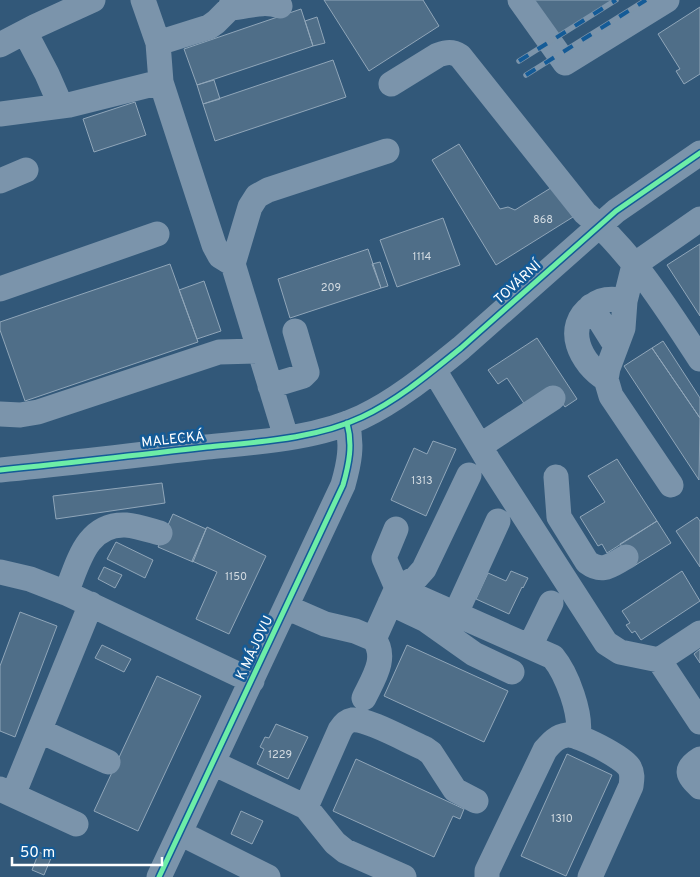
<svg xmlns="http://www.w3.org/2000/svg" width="700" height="877" font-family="Overpass,sans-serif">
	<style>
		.building { fill: #4f6e88; stroke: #90a6b9 }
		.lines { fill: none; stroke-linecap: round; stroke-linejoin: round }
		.minor { stroke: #7b94ab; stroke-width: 25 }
		.rail-casing { stroke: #7c94aa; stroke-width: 5.5 }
		.rail { stroke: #145b97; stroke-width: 4; stroke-dasharray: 11; stroke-linecap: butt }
		.cycleway-casing { stroke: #145b97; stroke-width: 8 }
		.cycleway { stroke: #6deda7; stroke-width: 5 }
		.labels { text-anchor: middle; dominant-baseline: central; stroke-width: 5; stroke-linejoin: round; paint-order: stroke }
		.number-label { font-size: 11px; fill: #d3dbe1 }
		.street-label { font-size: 14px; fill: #fff; stroke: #145b97 }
	</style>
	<rect width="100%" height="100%" fill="#325879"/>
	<!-- building -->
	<path class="building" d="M324,0h99l16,26 -70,45z
		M530,0h83l-59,37z
		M700,7v67l-16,10 -8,-13 4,-2 -22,-35z
		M301,9l12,37 -116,39 -13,-36z
		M317,17l8,26 -12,3 -8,-25z
		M333,60l13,37 -131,44 -12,-37z
		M214,80l6,19 -17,5 -6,-19z
		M135,102l11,33 -52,17 -11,-33z
		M459,144l41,65 8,-2 7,3 39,-24 19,31 -77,48 -64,-105z
		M443,218l17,47 -63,22 -17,-47z
		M700,244v72l-33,-51z
		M368,249l13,39 -91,30 -12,-39z
		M380,262l8,24 -7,2 -9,-24z
		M170,264l28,78 -173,59 -25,-71v-8z
		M204,281l17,50 -24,8 -18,-49z
		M537,338l40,61 -12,8 -13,-19 -27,17 -18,-27 -9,6 -10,-14z
		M663,341l37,57v20l-48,-70z
		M652,348l48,70 -1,62 -75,-114z
		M433,441l23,8 -30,67 -35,-16 23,-52 13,6z
		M617,459l40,62 -50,32 -5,-9 -4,2 -18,-29 25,-15 -17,-26z
		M162,483l3,20 -109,16 -3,-23z
		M173,514l33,15 -13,33 -35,-15z
		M697,517l3,4v46l-24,-36z
		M657,521l14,22 -37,23 -14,-22z
		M207,527l59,29 -37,78 -33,-15 21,-47 -25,-11z
		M116,542l37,18 -8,18 -38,-19z
		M104,567l18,8 -7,13 -17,-9z
		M511,571l17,7 -5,10 -1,-1 -13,27 -33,-15 12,-26 18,8z
		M682,571l18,30 -59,39 -6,-9 -3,2 -6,-8 4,-2 -8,-12z
		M20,612l37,14 -42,111 -15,-6v-65z
		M102,645l29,14 -7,13 -29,-14z
		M407,645l101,46 -24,51 -100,-46z
		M700,649v14l-6,-9z
		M157,676l44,20 -63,135 -44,-20z
		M276,724l32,13 -20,42 -31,-15 7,-15 -4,-2 5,-10 4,1z
		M567,754l45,21 -46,101 -45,-20z
		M356,759l108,50 -4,10 -7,-3 -19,41 -101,-46z
		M241,811l22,10 -11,23 -21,-10z
		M39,852l12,6 -7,17 -12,-5z"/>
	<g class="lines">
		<!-- minor -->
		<path class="minor" d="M143,0l15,43 3,39
			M233,0l-3,8c18,-1 32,-8 50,-2
			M520,0l45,63 102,-63
			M25,32l22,42 14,32
			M158,43l51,-16 7,-5 14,-14
			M0,45l36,-19 57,-26
			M391,84l47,-29c9,-3 14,-4 22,1l125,157c47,39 82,96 115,146
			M0,114l69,-9 92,-23 53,163 6,11 13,8
			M0,181l26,-11
			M0,289l157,-55
			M591,306l25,40
			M434,370l54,90 118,183 14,9 39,8 41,-27
			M606,379c-25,-15 -44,-52 -14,-73 10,-8 21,-8 33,-5
			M270,386l33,-10 4,-4 -12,-41
			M0,414l20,1 18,-3 181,-60 40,-1
			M286,437l-53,-173 17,-57 7,-11 11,-6 119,-39
			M480,446l73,-48
			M0,470c69,-7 138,-15 207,-23 50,-5 109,-8 155,-30 36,-17 68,-44 99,-69l155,-137 84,-58
			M556,477l3,40 28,45c16,12 24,3 39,-5
			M671,485l-60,-89 -5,-17 2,-11 15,-40 2,-27 9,-36 66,-46
			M0,572l30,7 36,14 186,88
			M397,588l156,69c14,17 29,57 25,79
			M397,588l19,-10 8,-9 45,-94
			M66,593c12,-29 20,-70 60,-68 11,1 23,5 34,8
			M390,603l36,17 48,34 38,18
			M286,607l39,17 30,7 19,8 23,-51 -13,-30 12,-29
			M456,613l42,-92
			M530,646l21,-43
			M659,660l41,62
			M364,698c9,-19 24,-40 10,-59
			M40,731l68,31
			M700,759c-16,10 -13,16 0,28
			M213,763l93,44 29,36 10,8 59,26
			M0,789l76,35
			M13,795l78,-191
			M306,807l34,-77c3,-5 6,-9 12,-10 15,-2 57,22 72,28l7,5 24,37 21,11
			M180,833l88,44
			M159,877l184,-392c6,-21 10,-40 4,-62
			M487,877v-6l58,-121c6,-7 12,-14 22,-15 12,-1 55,22 62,32 4,6 3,12 2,19l-41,91"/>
		<!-- rail casing -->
		<g class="rail-casing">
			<path id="rail" d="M519,61l97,-61
				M526,75l120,-75"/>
		</g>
		<!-- rail -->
		<use href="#rail" class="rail"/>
		<!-- cycleway casing -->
		<g class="cycleway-casing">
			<path id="cycleway" d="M0,470c69,-7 138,-15 207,-23 50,-5 109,-8 155,-30 36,-17 68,-44 99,-69l155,-137 84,-58
				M159,877l184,-392c6,-21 10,-40 4,-62"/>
		</g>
		<!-- cycleway -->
		<use href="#cycleway" class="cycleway"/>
	</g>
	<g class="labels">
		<!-- number labels -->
		<g class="number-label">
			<text x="543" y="220">868</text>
			<text x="422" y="257">1114</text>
			<text x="331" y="288">209</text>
			<text x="422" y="481">1313</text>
			<text x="236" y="577">1150</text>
			<text x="280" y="755">1229</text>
			<text x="562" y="819">1310</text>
		</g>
		<!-- street labels -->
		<g class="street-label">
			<text transform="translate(518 283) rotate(-42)">TOVÁRNÍ</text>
			<text transform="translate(173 440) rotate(-6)">MALECKÁ</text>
			<text transform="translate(255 648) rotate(-65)">K MÁJOVU</text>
		</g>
	</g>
	<!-- scale -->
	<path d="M12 857v8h150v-8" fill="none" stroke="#ffffff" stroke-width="2.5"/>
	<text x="20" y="857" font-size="15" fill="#ffffff" stroke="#145b97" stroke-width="4" paint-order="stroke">50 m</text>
</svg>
